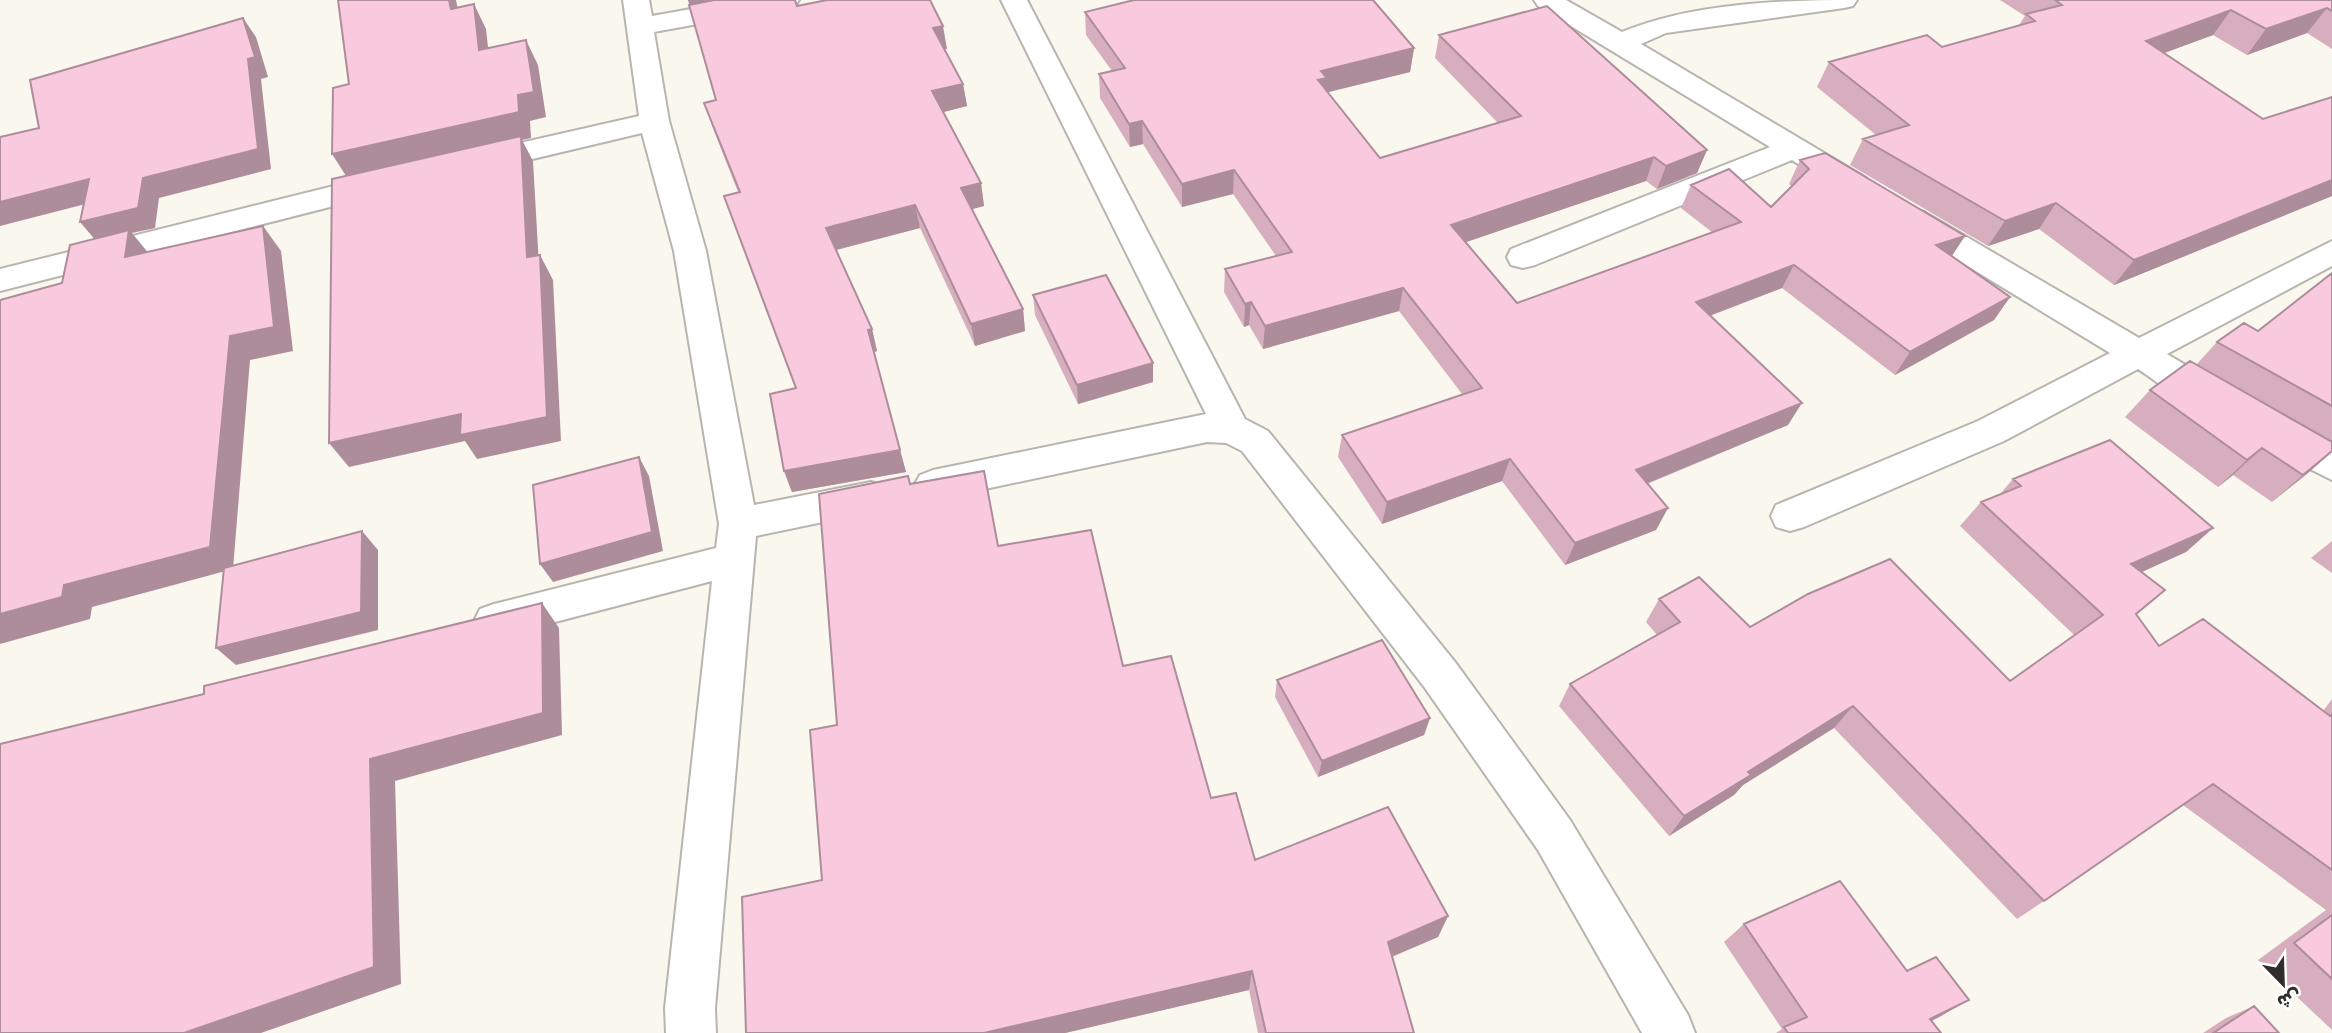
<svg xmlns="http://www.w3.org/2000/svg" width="2332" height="1033" font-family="Rubik,Vazirmatn,sans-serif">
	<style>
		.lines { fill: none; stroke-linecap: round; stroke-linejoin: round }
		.minor-casing { stroke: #b7b5ae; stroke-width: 4 }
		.minor { fill: #fff; fill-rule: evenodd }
		.wall { fill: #d6aebe }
		.shaded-wall { fill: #ae8d9b }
		.building { fill: #f9cadd; stroke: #ae8d9b; stroke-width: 2 }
	</style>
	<rect width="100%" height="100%" fill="#faf7ef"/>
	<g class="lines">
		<!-- minor casing -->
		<g class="minor-casing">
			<path id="minor" d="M623,0h26l3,16 89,-16h58l-4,6 -9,2 -132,24 15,89 37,130 48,254 117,-23 13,4 6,11 -6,11 -13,4 -115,24 -41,472 1,25h-50l-1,-25 47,-427 -218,57 -14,-5 -6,-12 6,-12 14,-5 222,-56 3,-24 -45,-273 -32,-118 -164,39 -11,-3 -4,-7 4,-7 172,-39z
				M1001,0h26l218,419 23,12 187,231 115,158 118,195 7,18h-53l-104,-183 -113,-162 -183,-237 -16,-8 -19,-1 -274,58 -13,-5 -6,-10 6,-10 13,-5 273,-56z
				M1534,0h32l56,32c70,-29 159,-32 235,-32l-4,6 -9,2 -178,25 -25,11 225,134 4,7 -4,7c-26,7 -53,-19 -74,-32l-257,105 -12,3 -12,-3 -4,-8 4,-8 259,-102 -232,-141z
				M382,174l11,3 4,7 -4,7 -393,100v-22z
				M1913,209l11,3 215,126 193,-97v25l-165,88 62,37 5,9 -5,9c-30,10 -66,-24 -91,-40l-134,72 -200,86 -14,4 -14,-4 -5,-11 5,-11 202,-84 132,-68 -208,-127 -5,-7 5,-7z
				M2277,422l55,27v31l-68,-34 -5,-10 5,-10z"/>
		</g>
		<!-- minor -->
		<use href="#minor" class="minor"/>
	</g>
	<!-- wall -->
	<path class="wall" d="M688,0h107l2,6 150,43h-3l19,35 4,22 -24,6 38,71 3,23 -12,3 51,100 2,22 -50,15 -55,-118 -84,22 36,79 5,22 -3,1 32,120 -114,20 -8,-21 11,-83 -71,-192 14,-4 -26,-66 -8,-23 12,-3z
		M2000,0h332v49l-25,-16 -60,22 -34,-20 -49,18 99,66 69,-22v99l-218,89 -75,-56 -51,17 -138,-81 13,-26 13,-4 -59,-48 12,-25 113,-15 77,-22 6,-9z
		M1085,12l329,36 -4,24 -83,20 53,66 118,-35 -63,-65 4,-23 268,115 -10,23 -40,16 -11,-8 -181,61 52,61 196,-70 -32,-25 10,-23 80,22 21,-21 -3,-2 11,-24 165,76 -14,20 59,41 -16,23 -99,55 -113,-87 -72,28 78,109 -141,59 21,24 -12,22 -91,35 -63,-84 -120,43 -44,-67 4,-22 120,-41 -63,-83 -136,38 -14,-24 -5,2 -20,-35 1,-23 51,-13 -43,-62 -51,13 -39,-63 -13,3 -30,-49 -1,-24 13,-3 -26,-36z
		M2332,273v179l-60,50 -39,-27 -15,12 -93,-70 25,-27 46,-25 21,-23 41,-11z
		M1033,295l120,68v19l-75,22 -43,-89z
		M2013,479l200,49 -27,24 -44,20 -6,43 23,31 164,65 9,-12v331l-74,-70 68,-50 -143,-105 -139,96 -27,18 -183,-191 -91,57 -9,10 -65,41 -110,-130 11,-22 87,-49 -11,-13 13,-23 91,28 260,54 64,-46 -114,-109 21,-24 19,-8z
		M910,484l88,62 125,120 88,132 44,62 193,56 -10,21 -46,20 22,76h-156l-9,-43 -184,43h-319l76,-153 15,-155z
		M2332,541v32l-21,-15z
		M1277,680l153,38 -6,17 -106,42 -43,-80z
		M1744,924l197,92 -9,5 9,12h-165l6,-4 -58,-87z
		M2254,1006l25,27h-76l23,-15z"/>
	<!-- shaded-wall -->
	<path class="shaded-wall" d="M449,0h7l7,34 -12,-25z
		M688,0h38l-36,6z
		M474,4l12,25 5,46 -12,-25z
		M2327,8l-20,25 -60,22 19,-26z
		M2231,10l-18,25 -84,31 17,-25z
		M243,18l13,19 12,40 -7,2 10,90 -112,29 -4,30 -23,5 18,22 -4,27 -49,-40 -17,-20 63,-44z
		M943,26l4,23 -11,2 -3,-23z
		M526,40l12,25 8,52 -16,4 1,17 -9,2 11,21 7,122 -13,-26 -179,-78 -16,-25 186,-59z
		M1414,48l-4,24 -85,21 -7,-13 3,-9z
		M963,84l4,22 -31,8 -4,-23z
		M1142,121l1,23 -13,3 -1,-23z
		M1707,150l-10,23 -40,16 9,-23z
		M1654,157l-8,24 -200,68 5,-24z
		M1234,170l-1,24 -51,13v-23z
		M89,179l16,20 -105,27v-24z
		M2332,180v16l-218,89 20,-25z
		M981,183l3,23 -19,5 -4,-23z
		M2056,203l-17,26 -51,17 17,-25z
		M915,205l5,23 -88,23 -6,-23z
		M263,226l18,25 12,100 -43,9 -17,209 -141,38 -2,12 -90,25v-30l64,-29 166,-249z
		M1965,236l-15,23 -14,-14z
		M540,255l13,25 8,161 -84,18 -12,-18 -116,26 -20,-24z
		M1794,265l-12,23 -97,37 11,-23z
		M1403,288l-4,23 -136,38 2,-23z
		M2010,297l-16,23 -99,55 15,-23z
		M1251,302l-2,23 -5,2 1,-23z
		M1023,309l2,22 -50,15 -4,-22z
		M872,329l5,22 -3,1 -6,-22z
		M1153,363v19l-75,22 -1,-19z
		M1802,403l-14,22 -162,67 10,-22z
		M2262,448l-29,27 -15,12 29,-27z
		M900,450l6,22 -114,20 -8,-21z
		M2332,452l-24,21 -36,29 31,-27z
		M639,457l10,19 14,75 -110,31 -13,-18z
		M1510,459l-8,22 -120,43 5,-22z
		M1668,508l-12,22 -91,35 10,-22z
		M2213,528l-27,24 -80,36 25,-24z
		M362,531l16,19v80l-142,35 -20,-17z
		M542,603l17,25 3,107 -167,46 6,203 -140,49h-77l186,-274z
		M1853,706l-19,22 -91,57 -9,10 -65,41 15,-20 64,-44z
		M1430,718l-6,17 -106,42 4,-16z
		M1448,916l-10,21 -59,25 9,-20z
		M1252,971l-3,19 -184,43h-81z
		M1969,1000l-28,16 -35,17 24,-14z"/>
	<!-- building -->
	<path class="building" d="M338,0h111l2,9 23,-5 5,46 47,-10 8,52 -16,3 1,17 -187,42 1,-66 16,-4z
		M714,0h81l2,6 30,-6h103l13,26 -10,2 30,56 -31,7 49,92 -20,5 62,121 -52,15 -56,-119 -89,23 46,101 -4,1 32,120 -116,21 -14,-77 26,-6 -72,-192 16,-4 -36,-89 12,-3 -27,-95z
		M1134,0h239l41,48 -93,23 6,7 -9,2 62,78 141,-42 -82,-81 108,-29 160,144 -41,16 -12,-9 -203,68 66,78 224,-81 -50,-37 38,-16 42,38 38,-38 -9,-9 25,-7 140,83 -29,9 74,52 -100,55 -116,-87 -98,37 106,101 -166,67 32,38 -93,35 -65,-84 -123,43 -45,-67 140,-47 -79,-100 -138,38 -14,-24 -6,2 -20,-35 67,-17 -58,-82 -52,14 -40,-63 -13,3 -30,-50 26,-6 -40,-56z
		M2055,0h277v11l-5,-3 -61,21 -35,-19 -85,31 117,78 69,-22v83l-198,80 -78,-57 -51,18 -142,-82 46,-14 -80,-63 98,-27 15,12 93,-26 -9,-7 36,-9z
		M243,18l12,39 -7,2 10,90 -115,29 -5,30 -58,14 9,-43 -89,23v-65l39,-9 -9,-48z
		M521,136l6,121 13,-2 7,162 -87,18 1,-21 -132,29 3,-264z
		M263,226l11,101 -44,9 -20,211 -146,38 -2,12 -62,17v-314l62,-17 8,-38 59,-15 -4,27z
		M2332,273v133l-115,-64 27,-19 14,8z
		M1106,275l47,88 -76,22 -44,-90z
		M2190,361l142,81v9l-29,24 -41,-27 -15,12 -97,-70z
		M2110,440l103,88 -82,36 34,26 -29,24 23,32 44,-27 127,97 2,-2v156l-119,-86 -169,117 -191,-195 -105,66 3,3 -67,41 -114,-132 110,-62 -21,-23 40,-22 51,50 58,-33 82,-35 120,122 93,-66 -122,-113 40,-16 -8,-7z
		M639,457l13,75 -112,32 -7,-79z
		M984,471l14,75 93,-16 32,136 48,-10 40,142 25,-5 19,67 133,-53 60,109 -60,26 26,91h-148l-14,-62 -268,62h-238l-4,-136 80,-17 -12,-150 27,-5 -18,-231 89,-18 2,8z
		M362,531l-1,81 -145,36 8,-80z
		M542,603l1,110 -173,46 4,208 -190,66h-184v-289l204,-50v-8z
		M1382,640l48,78 -108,43 -45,-81z
		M1840,881l67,90 29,-14 33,43 -39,19 11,14h-153l-4,-6 23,-10 -63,-93z
		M2332,915v64l-38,-36z
		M2254,1006l25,27h-66z"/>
	<!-- north arrow -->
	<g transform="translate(2283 984) rotate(157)" stroke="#ffffff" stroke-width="5" paint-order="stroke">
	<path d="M0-5L12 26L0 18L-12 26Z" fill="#2f2e2b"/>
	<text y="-10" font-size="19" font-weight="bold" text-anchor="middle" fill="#2f2e2b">ش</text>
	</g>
</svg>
